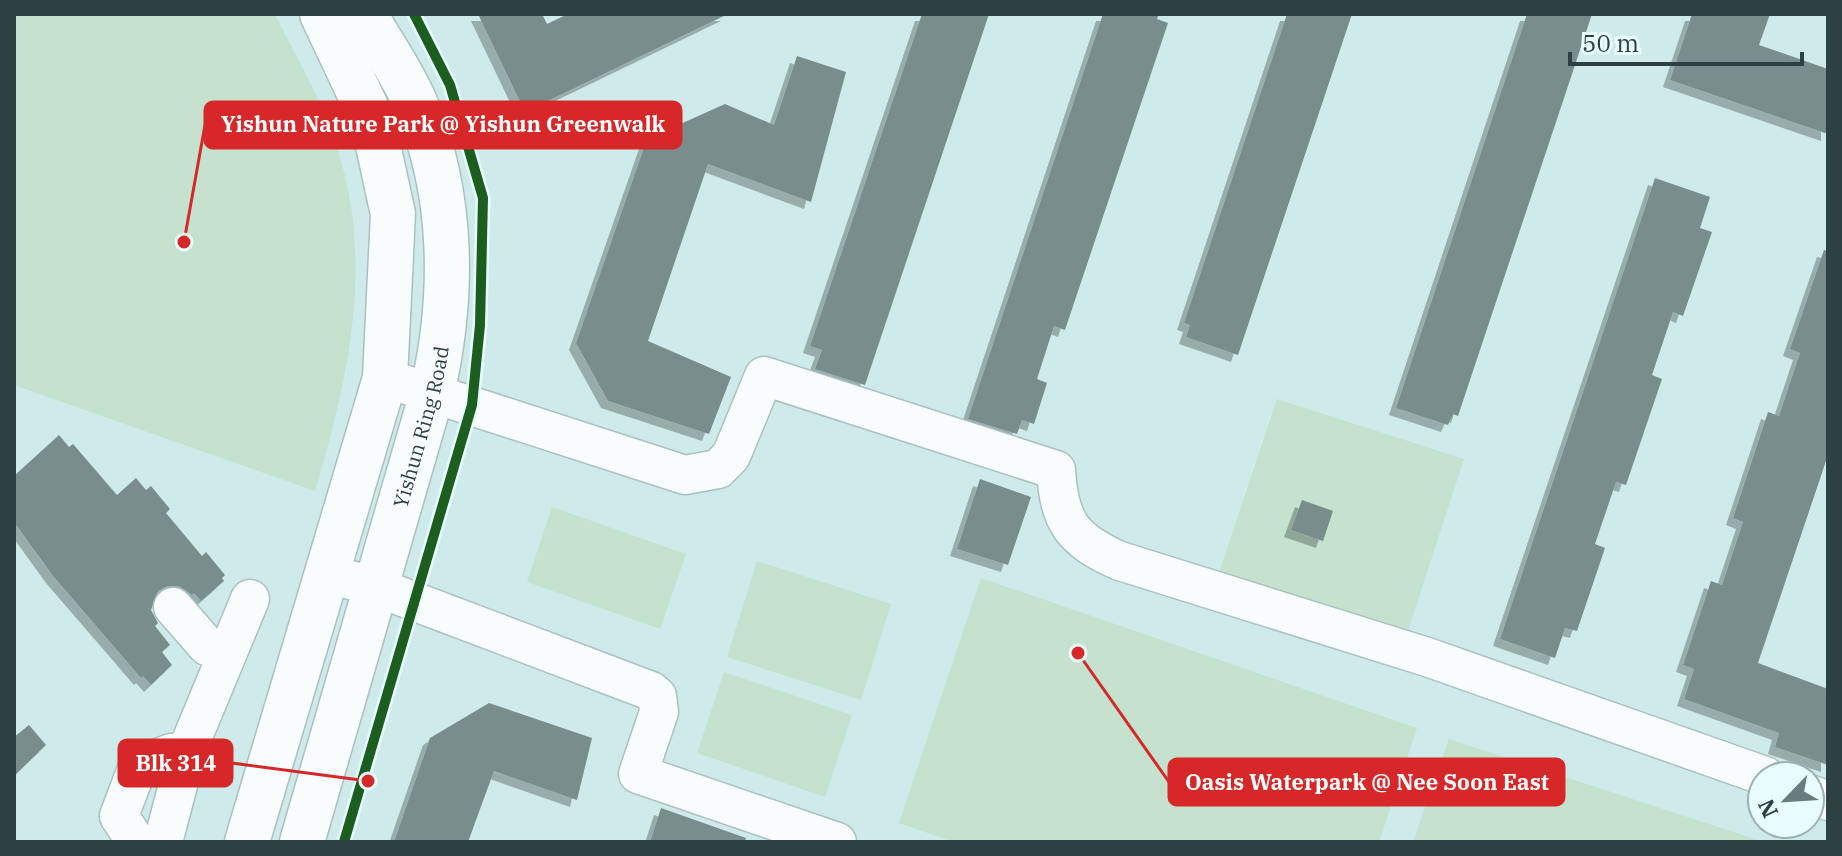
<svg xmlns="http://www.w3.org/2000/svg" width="1842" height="856" font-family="'IBM Plex Serif',serif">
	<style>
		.green { fill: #c4e2cd }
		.building { fill: #798d8c; filter: url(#shadow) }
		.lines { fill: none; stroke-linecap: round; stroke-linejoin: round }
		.minor-casing { stroke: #abc0c1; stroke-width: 41 }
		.major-casing { stroke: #abc0c1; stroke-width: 47 }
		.minor { stroke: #f8fcfc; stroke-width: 38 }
		.major { stroke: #f8fcfc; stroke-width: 44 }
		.cycleway-casing { stroke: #e8fcfd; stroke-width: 15 }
		.cycleway { stroke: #1b5e20; stroke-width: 10 }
		.labels { text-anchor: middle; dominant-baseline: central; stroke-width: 8; stroke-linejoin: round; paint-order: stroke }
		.street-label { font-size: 20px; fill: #2d4142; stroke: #e8fcfd }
		.leader { fill: none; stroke: #d62828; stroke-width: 3 }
		.callout-dot { fill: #d62828; stroke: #e8fcfd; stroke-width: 3 }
		.callout { fill: #d62828; stroke: #d62828; stroke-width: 3 }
		.callout-label { font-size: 22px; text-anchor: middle; font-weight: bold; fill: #fff }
	</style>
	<defs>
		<filter id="shadow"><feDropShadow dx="-7" dy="7" stdDeviation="0" flood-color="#0004"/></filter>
	</defs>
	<rect width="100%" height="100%" fill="#cfeaeb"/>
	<!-- green -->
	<path class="green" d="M14,14h261c18,37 39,73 54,111 49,124 22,244 -14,366l-301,-106z
		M1277,399l187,60 -59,181 -188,-61z
		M552,507l134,47 -26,75 -133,-47z
		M757,561l134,43 -30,96 -134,-43z
		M981,578l436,150 -38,114h-425l-55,-19z
		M724,672l128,43 -27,82 -128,-44z
		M1449,739l315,103h-351z"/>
	<!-- building -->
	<path class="building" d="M478,14h64l5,10 21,-10h160l-203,98z
		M922,14h67l-124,371 -50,-16 7,-19 -12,-4z
		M1103,14h56l-2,5 11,4 -103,307 -11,-4 -17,53 10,4 -13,41 -12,-4 -5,14 -49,-15z
		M1287,14h65l-114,341 -52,-18 4,-12 -6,-2z
		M1527,14h65l-134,402 -5,-2 -5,11 -52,-17z
		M1692,14h78l-11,31 69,24v65l-158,-54z
		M797,56l49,16 -35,130 -103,-38 -60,177 83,36 -22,57 -101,-33 -32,-58 71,-204 78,-35 49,21z
		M1655,178l55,19 -10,31 12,4 -29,84 -10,-4 -21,63 10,4 -36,106 -10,-3 -21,62 10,4 -28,83 -12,-3 -10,30 -55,-19z
		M1824,250l4,1v204l-70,208 70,26v76l-53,-18 4,-14 -95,-34 10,-30 -11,-4 28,-84 11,4 21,-63 -10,-4 35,-106 11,4 21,-63 -10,-4z
		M59,435l10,12 4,-3 44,51 19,-17 10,12 5,-4 19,23 -4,4 36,43 4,-4 19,23 -3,3 2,3 -23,20 -7,-8 -2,2 -13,-9h-11l-10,5 -7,19 7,13 -3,3 15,19 -8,7 10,13 -21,20 -8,-9 -2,2 -88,-102 -39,-54v-46z
		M980,479l51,18 -23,68 -51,-16z
		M1302,500l31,11 -10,30 -32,-11z
		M489,703l103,35 -15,62 -83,-29 -26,71h-74l36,-104z
		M29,725l17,20 -32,31v-39z
		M661,808l85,30 -1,4h-95z"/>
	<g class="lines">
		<!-- minor casing -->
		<g class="minor-casing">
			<path id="minor" d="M385,378l300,97 33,-6 13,-13 33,-80 292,94c3,52 16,70 64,91l307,96 338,119
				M325,573l51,14 275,104 6,5 2,16 -21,62 199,68
				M173,607l34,39 20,8
				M1810,794l18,7
				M136,842l-17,-26 19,-50 33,-13 16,-2
				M163,842l24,-91 63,-152"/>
		</g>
		<!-- major casing -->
		<g class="major-casing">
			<g id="major">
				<path d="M247,842l138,-464 8,-164 -20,-92 -51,-108"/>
				<path id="s1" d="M302,842l130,-449c22,-95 22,-197 -16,-288 -13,-32 -35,-61 -51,-91"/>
			</g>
		</g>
		<!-- minor -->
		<use href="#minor" class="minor"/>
		<!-- major -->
		<use href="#major" class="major"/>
		<!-- cycleway casing -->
		<g class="cycleway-casing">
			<path id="cycleway" d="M344,842l128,-437 8,-80 3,-127 -33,-113 -36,-71"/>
		</g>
		<!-- cycleway -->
		<use href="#cycleway" class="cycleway"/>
	</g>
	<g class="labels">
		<!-- street labels -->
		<g class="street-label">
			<text stroke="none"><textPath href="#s1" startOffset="432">Yishun Ring Road</textPath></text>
		</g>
	</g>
	<!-- callouts -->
	<path class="leader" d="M184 242L205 125M368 781L232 763M1078 653L1169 782"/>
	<g class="callout-dot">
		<circle cx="184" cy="242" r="8"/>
		<circle cx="368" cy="781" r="8"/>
		<circle cx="1078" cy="653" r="8"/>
	</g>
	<g class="callout">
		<rect x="205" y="102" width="476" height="46" rx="8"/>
		<rect x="119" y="740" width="113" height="46" rx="8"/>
		<rect x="1169" y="759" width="395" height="46" rx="8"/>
	</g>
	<g class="callout-label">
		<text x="443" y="132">Yishun Nature Park @ Yishun Greenwalk</text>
		<text x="176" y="771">Blk 314</text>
		<text x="1367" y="790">Oasis Waterpark @ Nee Soon East</text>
	</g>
	<!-- border -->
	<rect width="1842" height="856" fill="none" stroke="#2d4142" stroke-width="32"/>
	<!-- north arrow -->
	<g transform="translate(1786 800) rotate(245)"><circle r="38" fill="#e8fcfd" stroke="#9db1b2" stroke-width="2"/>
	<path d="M0-6L14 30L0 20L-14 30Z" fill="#667c7d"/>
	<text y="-12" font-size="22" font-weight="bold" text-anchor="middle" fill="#2d4142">N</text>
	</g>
	<!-- scale -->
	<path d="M1570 52v12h232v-12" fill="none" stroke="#2d4142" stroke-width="4"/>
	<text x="1582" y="52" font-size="24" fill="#2d4142" stroke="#e8fcfd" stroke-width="6" paint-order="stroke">50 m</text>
</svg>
